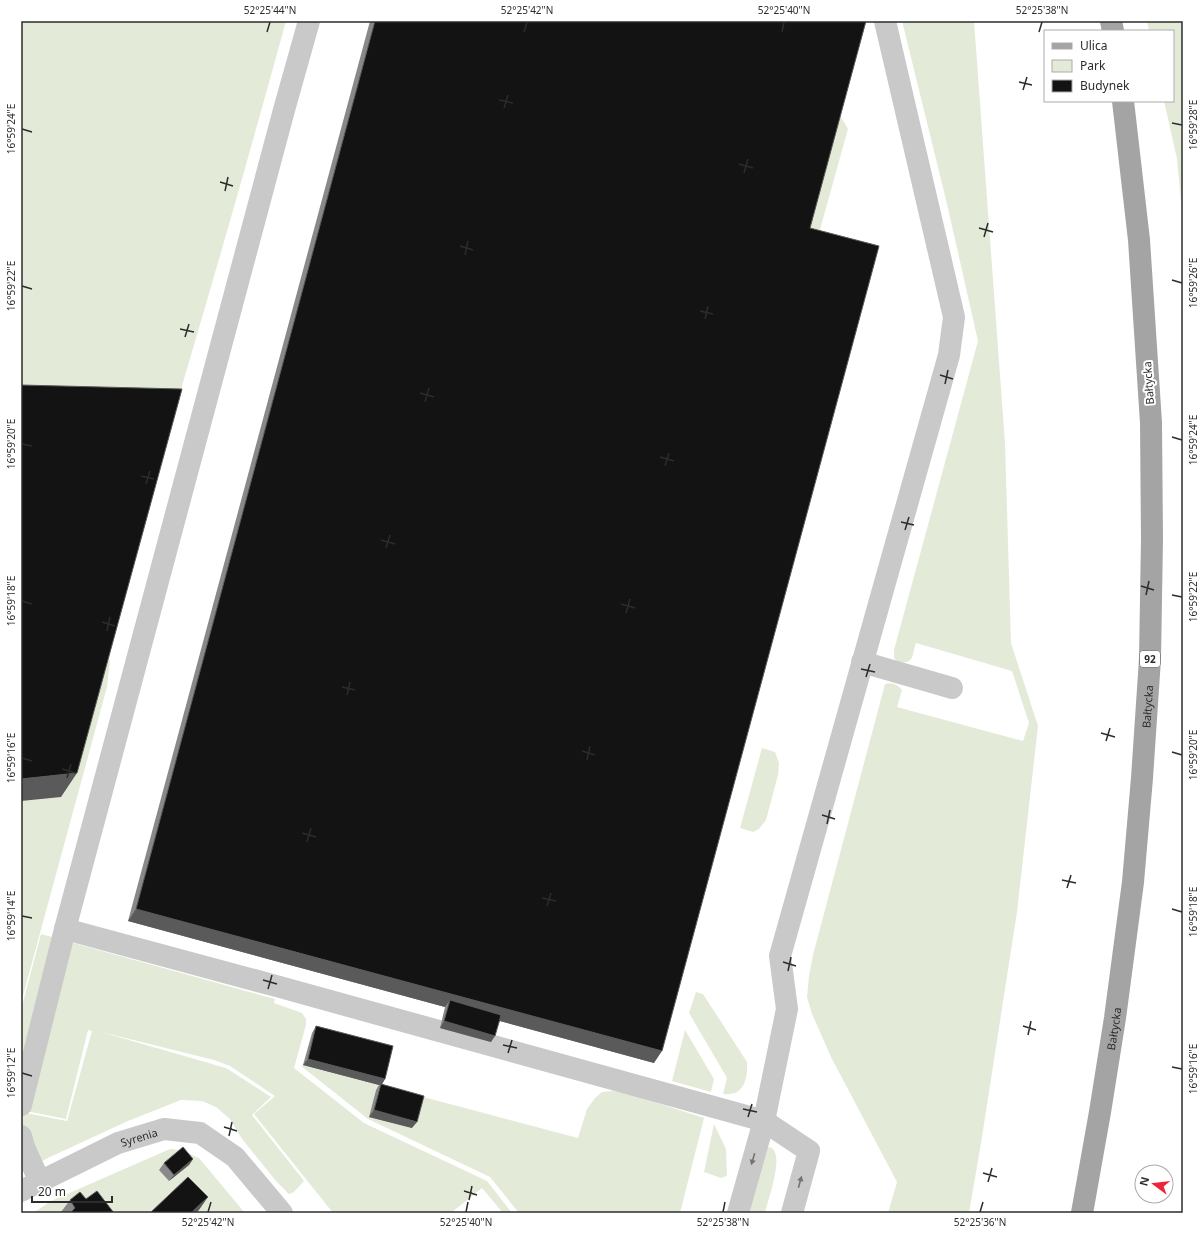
<svg xmlns="http://www.w3.org/2000/svg" width="1204" height="1234" font-family="'Noto Sans',sans-serif">
	<style>
		.green { fill: #e3ebd8; fill-rule: evenodd }
		.lines { fill: none; stroke-linecap: round; stroke-linejoin: round }
		.minor { stroke: #c9c9c9; stroke-width: 22 }
		.major { stroke: #a4a4a4; stroke-width: 22 }
		.wall { fill: #898989 }
		.shaded-wall { fill: #5a5a5a }
		.building { fill: #131313; stroke: #5a5a5a }
		.oneway { fill: #737373 }
		.ticks { fill: none; stroke: #2c2c2c; stroke-width: 1.5 }
		.labels { text-anchor: middle; dominant-baseline: central; stroke-width: 4; stroke-linejoin: round; paint-order: stroke }
		.shield { fill: #fff; stroke: #6b6b6b; stroke-width: 1 }
		.shield-label { font-size: 10px; font-weight: bold; fill: #2c2c2c }
		.street-label { font-size: 11px; fill: #2c2c2c; stroke: #fff }
		.neatline { fill: none; stroke: #2c2c2c; stroke-width: 1.5 }
		.ticks-label { font-size: 10px; text-anchor: middle; fill: #2c2c2c }
	</style>
	<rect width="100%" height="100%" fill="#fff"/>
	<!-- green -->
	<path class="green" d="M21,21h265c-58,212 -120,422 -185,633l9,7 -3,26 -86,316z
		M902,21h72l31,422 6,200 27,83 -21,186 -35,225 -13,76h-81l9,-31 -65,-123 -20,-45 -5,-17 2,-21 4,-21 72,-271c7,-2 12,0 17,6l-5,17 126,34 6,-18 -17,-52 -96,-28c-2,4 -2,12 -5,16 -3,5 -15,5 -17,-2 0,-1 0,-6 0,-7l84,-309 -31,-137z
		M1147,21h36v201l-6,-63 -13,-58h9v-70h-24z
		M837,110l11,19 -32,115 -14,-4z
		M762,748l13,4 4,11 -1,12 -12,45 -7,9 -6,3 -13,-4z
		M41,934l234,65 -1,4 28,10 4,6v6l-12,43 70,55 123,58 25,32h-9l-21,-25 -31,25h-118l-79,-99 21,-18 -45,-30 -16,-6 -113,-28 125,36 45,29 -19,18 52,66 -10,11 -5,2 -13,-13 -34,-42 -12,-20 -14,-12 -14,-6 -21,-1 -53,21 -78,36 -29,15v-60l46,9 25,-90 -4,-1 -22,89 -45,-9v-100z
		M696,992l7,2 44,68c1,17 -3,35 -24,32l4,-16 -38,-65z
		M685,1030l29,49 -3,13 -39,-11z
		M303,1065l275,73 9,-29 8,-11 7,-6 10,-1 15,2 77,25 -24,95h-161l-29,-36 -122,-58 -67,-53zM376,1090l36,38 -43,-11z
		M714,1124l12,25 1,27 -6,2 -17,-6z
		M764,1147c4,0 7,0 9,2 10,10 -5,51 -8,64h-19z
		M170,1149l10,1 19,8 46,55h-212l18,-12z"/>
	<g class="lines">
		<!-- minor -->
		<g class="minor">
			<path d="M309,21l-25,89 -219,819 215,58 484,134 45,30 -17,62"/>
			<path d="M862,662l90,26"/>
			<path d="M21,1105l44,-176"/>
			<path d="M21,1136l3,11 16,35"/>
			<path id="s1" d="M21,1191l97,-48 46,-14 36,4 35,24 47,56"/>
			<path d="M738,1213l26,-92 23,-112 -7,-53 169,-601 5,-38 -69,-296"/>
		</g>
		<!-- major -->
		<g class="major">
			<path d="M1111,21l2,10"/>
			<path id="s2" d="M1082,1213l18,-101 15,-94 18,-136 9,-104 8,-119 2,-121 -1,-115 -12,-183 -16,-139"/>
		</g>
	</g>
	<!-- wall -->
	<path class="wall" d="M370,21h496l-56,207 -156,835 -154,-42 -9,21 -51,-14 5,-21 -317,-86z
		M316,1026l69,53 -3,5 30,44 -43,-11 7,-27 3,-5 -76,-20 9,-32z
		M193,1159l-4,6 -20,16 -10,-11 5,-7z
		M86,1199l28,14h-52l-1,-1 9,-12z"/>
	<!-- shaded-wall -->
	<path class="shaded-wall" d="M77,773l-16,24 -40,4v-22z
		M136,909l526,142 -8,12 -206,-56 2,-7 -5,7 -317,-86z
		M444,1021l51,15 -4,6 -51,-14z
		M308,1059l77,20 -4,7v-2l-2,1 -76,-20z
		M374,1110l43,12 -5,6 -43,-11z
		M193,1159l-4,6 -20,16 5,-6z
		M208,1197l-9,13 -3,3h-5z"/>
	<!-- building -->
	<path class="building" d="M375,21h491l-56,207 69,18 -217,805 -526,-142z
		M21,385l161,4 -105,384 -56,6z
		M450,1000l51,15 -6,21 -51,-15z
		M316,1026l77,20 -8,33 -77,-20z
		M381,1084l43,12 -7,26 -43,-12z
		M183,1147l10,12 -19,16 -10,-12z
		M188,1177l20,20 -17,16h-41z
		M97,1191l17,22h-44l5,-5 -5,-8 10,-8 6,7z"/>
	<!-- one-way arrows -->
	<defs><path id="oneway-solid" d="M-6-.8H1V-3.2L6.5 0L1 3.2V.8H-6Z"/></defs>
	<g class="oneway">
		<use href="#oneway-solid" transform="translate(753 1159) rotate(106)"/>
		<use href="#oneway-solid" transform="translate(800 1182) rotate(-75)"/>
	</g>
	<!-- ticks -->
	<path class="ticks" d="M267,32l3,-10M524,32l3,-10M782,32l2,-10M1039,32l3,-10M1019,82l13,3M1023,90l4,-13M499,100l14,3M504,108l4,-13M1172,123l10,2M22,129l10,3M739,164l14,4M744,173l4,-14M220,182l13,4M225,191l3,-14M979,228l14,4M984,237l4,-14M460,246l13,4M465,255l3,-14M1172,280l10,3M22,286l10,3M700,311l13,3M705,319l3,-13M180,329l14,3M185,337l4,-13M940,375l13,4M945,384l3,-14M420,393l14,4M425,402l4,-14M1172,437l10,3M22,444l10,2M660,457l14,4M665,466l4,-13M141,476l13,3M146,484l4,-13M901,522l13,3M905,530l4,-13M381,540l14,4M386,548l4,-13M1141,586l13,4M1146,595l3,-14M1172,595l10,2M22,601l10,3M621,604l14,4M626,613l4,-14M102,622l13,4M107,631l3,-14M861,669l14,3M866,677l4,-13M342,687l13,3M347,695l3,-13M1101,733l14,4M1106,741l4,-13M582,751l13,4M1172,752l10,3M22,758l10,3M587,760l3,-14M62,769l14,4M67,778l4,-14M822,815l13,4M827,824l3,-14M302,833l14,4M307,842l4,-14M1062,880l14,3M1067,888l4,-13M542,898l14,3M547,906l4,-13M1172,909l10,3M22,916l10,2M783,962l13,4M788,971l3,-14M263,980l14,4M268,989l4,-14M1023,1026l13,4M1028,1035l3,-14M503,1045l14,3M508,1053l4,-13M1172,1067l10,2M22,1073l10,3M743,1109l14,3M748,1117l4,-13M224,1127l13,4M229,1136l3,-14M983,1173l14,4M988,1182l4,-14M464,1191l13,4M469,1200l3,-14M208,1212l3,-10M466,1212l2,-10M723,1212l2,-10M980,1212l3,-10"/>
	<g class="labels">
		<!-- shield labels -->
		<rect class="shield" x="1140" y="651" width="20" height="16" rx="3"/>
		<g class="shield-label">
			<text x="1150" y="659">92</text>
		</g>
		<!-- street labels -->
		<g class="street-label">
			<text transform="translate(1148 383) rotate(-94)">Bałtycka</text>
			<text stroke="none"><textPath href="#s2" startOffset="511">Bałtycka</textPath></text>
			<text stroke="none"><textPath href="#s2" startOffset="187">Bałtycka</textPath></text>
			<text stroke="none"><textPath href="#s1" startOffset="130">Syrenia</textPath></text>
		</g>
	</g>
	<!-- border -->
	<rect width="1204" height="1234" fill="none" stroke="#ffffff" stroke-width="44"/>
	<!-- legend -->
	<rect x="1044" y="30" width="130" height="72" fill="#ffffff" stroke="#ababab"/>
	<rect x="1052" y="43" width="20" height="6" fill="#a4a4a4" stroke="#ababab"/>
	<text x="1080" y="50" font-size="12" fill="#2c2c2c">Ulica</text>
	<rect x="1052" y="60" width="20" height="12" fill="#e3ebd8" stroke="#ababab"/>
	<text x="1080" y="70" font-size="12" fill="#2c2c2c">Park</text>
	<rect x="1052" y="80" width="20" height="12" fill="#131313" stroke="#ababab"/>
	<text x="1080" y="90" font-size="12" fill="#2c2c2c">Budynek</text>
	<!-- north arrow -->
	<g transform="translate(1154 1184) rotate(285)"><circle r="19" fill="#ffffff" stroke="#ababab"/>
	<path d="M0-3L7 15L0 10L-7 15Z" fill="#eb263b"/>
	<text y="-6" font-size="11" font-weight="bold" text-anchor="middle" fill="#2c2c2c">N</text>
	</g>
	<!-- scale -->
	<path d="M32 1196v6h80v-6" fill="none" stroke="#2c2c2c" stroke-width="2"/>
	<text x="38" y="1196" font-size="12" fill="#2c2c2c" stroke="#ffffff" stroke-width="3" paint-order="stroke">20 m</text>
	<rect x="22" y="22" width="1160" height="1190" class="neatline"/>
	<g class="ticks-label">
		<text x="270" y="14">52°25'44"N</text>
		<text x="527" y="14">52°25'42"N</text>
		<text x="784" y="14">52°25'40"N</text>
		<text x="1042" y="14">52°25'38"N</text>
		<text transform="translate(1193 125) rotate(-90)" y="4">16°59'28"E</text>
		<text transform="translate(11 129) rotate(-90)" y="4">16°59'24"E</text>
		<text transform="translate(1193 283) rotate(-90)" y="4">16°59'26"E</text>
		<text transform="translate(11 286) rotate(-90)" y="4">16°59'22"E</text>
		<text transform="translate(1193 440) rotate(-90)" y="4">16°59'24"E</text>
		<text transform="translate(11 444) rotate(-90)" y="4">16°59'20"E</text>
		<text transform="translate(1193 597) rotate(-90)" y="4">16°59'22"E</text>
		<text transform="translate(11 601) rotate(-90)" y="4">16°59'18"E</text>
		<text transform="translate(1193 755) rotate(-90)" y="4">16°59'20"E</text>
		<text transform="translate(11 758) rotate(-90)" y="4">16°59'16"E</text>
		<text transform="translate(1193 912) rotate(-90)" y="4">16°59'18"E</text>
		<text transform="translate(11 916) rotate(-90)" y="4">16°59'14"E</text>
		<text transform="translate(1193 1069) rotate(-90)" y="4">16°59'16"E</text>
		<text transform="translate(11 1073) rotate(-90)" y="4">16°59'12"E</text>
		<text x="208" y="1226">52°25'42"N</text>
		<text x="466" y="1226">52°25'40"N</text>
		<text x="723" y="1226">52°25'38"N</text>
		<text x="980" y="1226">52°25'36"N</text>
	</g>
</svg>
